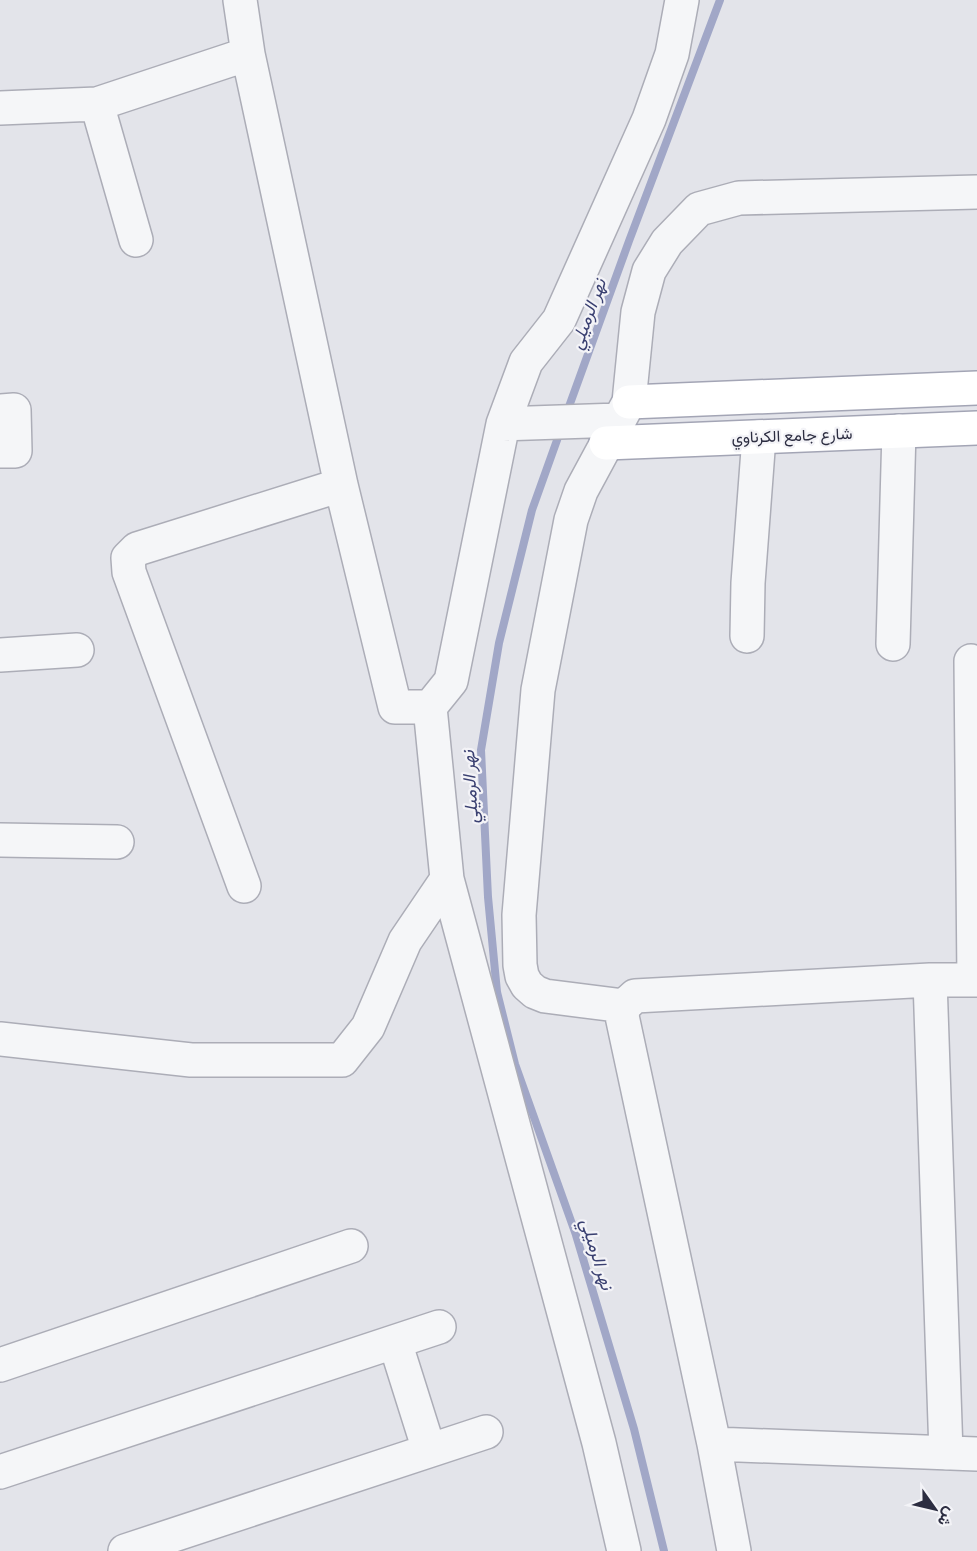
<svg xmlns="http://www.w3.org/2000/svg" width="977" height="1551" font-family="Signika,Vazirmatn,sans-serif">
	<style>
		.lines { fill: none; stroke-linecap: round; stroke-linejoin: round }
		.stream { stroke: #a1a7c7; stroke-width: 8 }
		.minor-casing { stroke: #acadb7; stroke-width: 36 }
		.major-casing { stroke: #a3a5b5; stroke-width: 36 }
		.minor { stroke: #f5f6f8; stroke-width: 33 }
		.major { stroke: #fff; stroke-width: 33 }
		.labels { text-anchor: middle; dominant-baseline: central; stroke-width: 4.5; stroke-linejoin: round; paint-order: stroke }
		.street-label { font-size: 16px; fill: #2c2d41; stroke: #f3f3f7 }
		.water-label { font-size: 18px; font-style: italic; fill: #3a4071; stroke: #f3f3f7 }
	</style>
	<rect width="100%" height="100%" fill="#e3e4ea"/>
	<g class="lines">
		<!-- stream -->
		<path class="stream" d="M567,412l62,-171 91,-241
			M561,429l-29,81 -33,133 -18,107 7,147 9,95 18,72 61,171 58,194 30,122"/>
		<!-- minor casing -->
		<g class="minor-casing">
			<path id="minor" d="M240,0l8,54 93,431 54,222h35
				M97,104l39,136
				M0,108l97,-4 151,-50
				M0,411l14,-1 1,41h-15
				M503,424l116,-4
				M747,636l1,-53 11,-146
				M893,644l6,-213
				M0,655l77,-5
				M971,661l3,319
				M0,840l117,2
				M244,886l-115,-314 -1,-14 9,-9 204,-64
				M930,980l16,473
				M624,1006l-79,-10 -10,-4 -8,-7 -5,-9 -2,-11 -1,-50 19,-225 33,-170 10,-29 48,-89 9,-90 11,-41 18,-29 32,-33 40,-11 238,-6
				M0,1039l191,21h151l26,-33 37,-86 42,-62
				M395,1342l34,108
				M0,1365l351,-119
				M714,1444l263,10
				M0,1472l439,-145
				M125,1551l361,-119
				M624,1551l-25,-108 -152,-564 -17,-172 21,-26 52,-257 23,-62 33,-42 90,-201 23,-65 10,-54
				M734,1551l-20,-107 -92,-428 2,-10 11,-10 295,-16h47"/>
		</g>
		<!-- major casing -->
		<g class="major-casing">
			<path id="major" d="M629,402l348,-14
				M606,443l371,-15"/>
		</g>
		<!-- minor -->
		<use href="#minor" class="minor"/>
		<!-- major -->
		<use href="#major" class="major"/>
	</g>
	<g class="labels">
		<!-- street labels -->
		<g class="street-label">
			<text transform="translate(792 436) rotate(-2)">شارع جامع الكرناوي</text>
		</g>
		<!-- water labels -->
		<g class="water-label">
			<text transform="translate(588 314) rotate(-70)">نهر الرميلي</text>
			<text transform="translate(470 787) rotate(-93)">نهر الرميلي</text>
			<text transform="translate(597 1254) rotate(73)">نهر الرميلي</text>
		</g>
	</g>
	<!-- north arrow -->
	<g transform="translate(935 1509) rotate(124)" stroke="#f3f3f7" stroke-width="4.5" paint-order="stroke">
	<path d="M0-4.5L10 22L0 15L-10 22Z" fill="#2c2d41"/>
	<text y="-9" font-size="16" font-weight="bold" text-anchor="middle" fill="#2c2d41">ش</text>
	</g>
</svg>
